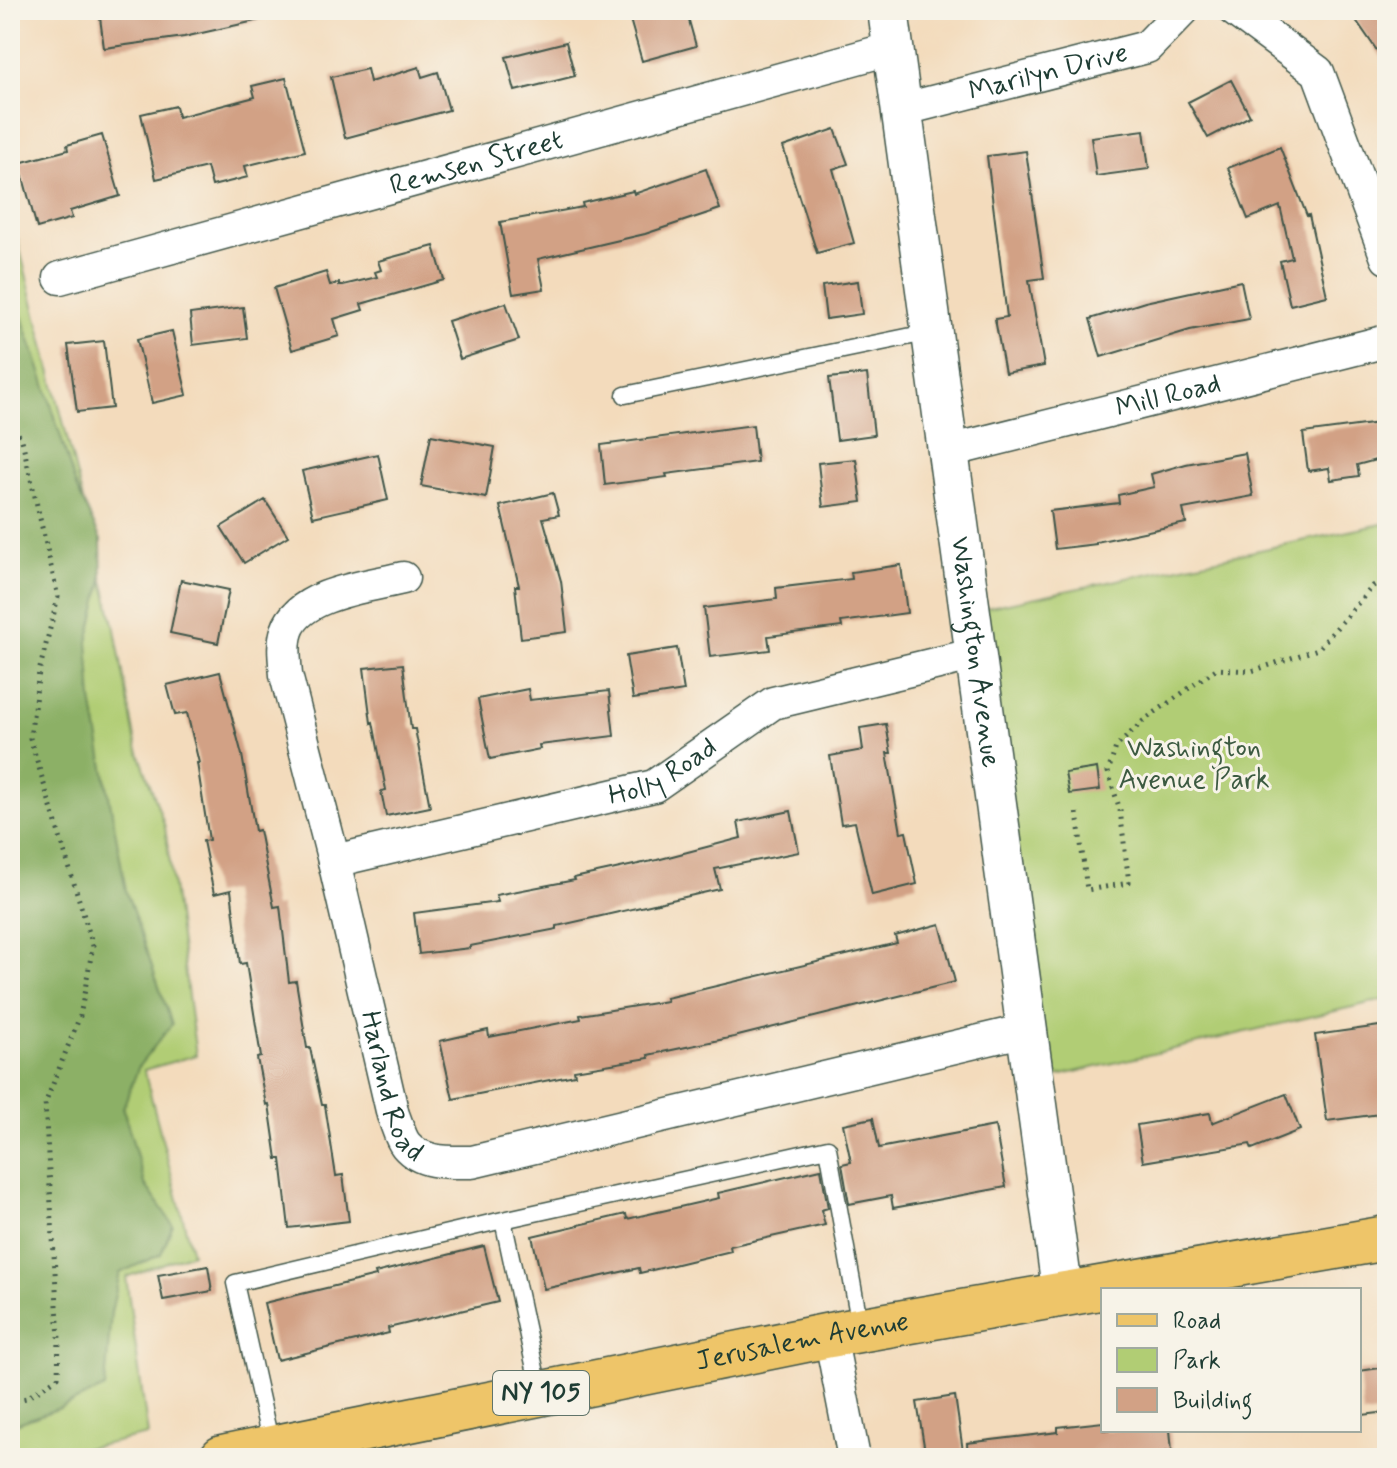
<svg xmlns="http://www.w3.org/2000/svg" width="1397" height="1468" font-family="Mynerve,sans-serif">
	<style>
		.green { fill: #b1cd74; stroke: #688554; stroke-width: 2 }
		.forest { fill: #8cb066; stroke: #56764d; stroke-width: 2 }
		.building { fill: #d2a185 }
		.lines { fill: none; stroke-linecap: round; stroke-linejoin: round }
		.service-casing { stroke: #3f5548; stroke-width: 19 }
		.minor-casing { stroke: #3f5548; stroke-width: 35 }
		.tertiary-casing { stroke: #3f5548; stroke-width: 43 }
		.primary-casing { stroke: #3f5548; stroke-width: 47 }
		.path { stroke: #3f5548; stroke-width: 5; stroke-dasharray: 2 6; stroke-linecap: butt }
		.service { stroke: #fff; stroke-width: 16 }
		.minor { stroke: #fff; stroke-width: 32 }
		.tertiary { stroke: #fff; stroke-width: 40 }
		.primary { stroke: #eec569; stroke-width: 44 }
		.labels { text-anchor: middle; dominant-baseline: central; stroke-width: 6; stroke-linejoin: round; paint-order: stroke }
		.shield { fill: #f7f3e8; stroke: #60746a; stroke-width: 2 }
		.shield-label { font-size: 26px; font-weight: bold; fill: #1f3d34 }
		.street-label { font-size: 28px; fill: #1f3d34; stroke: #f7f3e8 }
		.park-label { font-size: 28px; fill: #3c5a41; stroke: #f7f3e8 }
	</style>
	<rect width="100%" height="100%" fill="#f7f3e8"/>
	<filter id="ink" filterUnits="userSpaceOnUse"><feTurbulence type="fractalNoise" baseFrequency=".0125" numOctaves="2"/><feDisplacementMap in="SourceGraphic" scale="16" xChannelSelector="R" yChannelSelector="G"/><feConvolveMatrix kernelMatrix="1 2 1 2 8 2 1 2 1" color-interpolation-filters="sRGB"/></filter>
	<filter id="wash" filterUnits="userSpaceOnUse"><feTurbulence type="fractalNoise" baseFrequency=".006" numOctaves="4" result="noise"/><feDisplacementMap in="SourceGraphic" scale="32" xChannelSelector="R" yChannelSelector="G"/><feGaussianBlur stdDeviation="1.8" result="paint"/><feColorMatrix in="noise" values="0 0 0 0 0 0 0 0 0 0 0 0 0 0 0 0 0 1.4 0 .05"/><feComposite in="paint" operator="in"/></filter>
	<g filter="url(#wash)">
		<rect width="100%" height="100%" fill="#f3dbbc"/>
		<!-- green -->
		<path class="green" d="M10,210l104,414 22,120 29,83 31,228 -52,15 48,183 -66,24 22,158 -107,23h-31z
			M1387,523v476l-346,81 -61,-471z"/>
		<!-- forest -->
		<path class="forest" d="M10,282l34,99 32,106 25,53 1,44 -14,58 4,58 34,191 46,133 -33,42 -16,42 22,76 28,41 -12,29 -41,19 -9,39 -6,76 -45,20 -50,18z"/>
		<g id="blocks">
			<!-- building -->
			<path class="building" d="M99,10h164l1,9 -80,18 -80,11z
				M648,10h38l10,36 -54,15 -13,-45z
				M1349,10h38v55z
				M566,42l9,34 -60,15 -9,-34z
				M419,67l3,10 16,-5 11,38 -104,28 -14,-61 36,-8 3,13z
				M286,78l19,73 -60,15 3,11 -36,9 -5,-19 -51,12 -15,-65 35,-8 2,11 77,-20 -3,-11z
				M1231,80l19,36 -42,22 -20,-36z
				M835,129l13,35 -15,5 21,74 -37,10 -34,-106z
				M1144,130l5,39 -53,7 -5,-39z
				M102,135l18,61 -50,15 2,7 -35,10 -18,-65 49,-13 -1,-5z
				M1280,147l27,69 2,-1 18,81 -37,9 -10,-44 12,-3 -12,-52 -32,13 -20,-51z
				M1026,151l18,127 -15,2 15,86 -39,7 -10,-54 12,-2 -20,-161z
				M706,169l14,40 -75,25 -107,25 6,30 -31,5 -13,-72 83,-15 -1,-4 51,-12 1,3z
				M434,246l10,34 -83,24 2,6 -29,9 5,17 -47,14 -18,-62 52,-16 4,13 9,-2v3l38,-9 -2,-5 6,-2 -3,-9z
				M858,281l4,33 -36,5 -4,-33z
				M1241,281l8,38 -59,11 -89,27 -11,-38 55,-17z
				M506,303l13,37 -59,19 -12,-38z
				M243,307l4,31 -54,7 -3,-31z
				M172,331l15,64 -35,8 -15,-64z
				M104,341l8,67 -35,4 -9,-67z
				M867,374l7,61 -37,5 -8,-62z
				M1387,422v35l-30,8 2,11 -28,4 -2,-12 -21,3 -5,-38z
				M753,425l4,37 -91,12 1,3 -62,8 -4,-40z
				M431,435l64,12 -9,51 -65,-12z
				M1245,453l8,43 -70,13 3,14 -90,19v2l-41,5 -5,-38 69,-8 -1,-8 36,-8 -3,-13 35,-10z
				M378,454l10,46 -75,17 -11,-46z
				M856,459l6,43 -39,5 -5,-44z
				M553,493l6,22 -16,3 18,63 6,51 -46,6 -6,-52h4l-19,-80z
				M265,500l23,36 -44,27 -23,-36z
				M901,565l6,48 -66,9 1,5 -74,9 2,14 -60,7 -6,-49 73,-9 -1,-11 76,-9 -1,-7z
				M181,580l48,10 -11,53 -48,-10z
				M677,648l7,43 -51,8 -7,-43z
				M403,664l8,65h4l15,78 -44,9 -5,-25 5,-1 -13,-68 -2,1 -7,-55z
				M220,672l22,83 13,76 4,-1 15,77 6,-1 9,76 7,-1 11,67h3l12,57h3l11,71 7,-1 6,46 -60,7 -8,-69h-4l-8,-55 -3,1 -9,-47 4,-1 -15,-94 -6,1 -9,-74 -17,4 -11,-53 6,-1 -12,-77h2l-12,-50 -12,2 -8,-30z
				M528,689l2,11 79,-9 5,45 -75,9 1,4 -50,10 -12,-60z
				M886,724l5,29h-4l14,80 5,-1 11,52 -45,11 -17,-73 -14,2 -11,-68 33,-6 -3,-22z
				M1097,768l3,22 -31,4 -4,-21z
				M791,811l8,41 -84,17 5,20 -163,37v3l-87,17v2l-51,6 -5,-41 84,-11 -2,-7 79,-15 -1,-2 83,-18 84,-22 -3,-16z
				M940,924l15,58 -221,55 -86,18 1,3 -75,12 1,5 -122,24 -13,-58 48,-11 1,7 92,-18 -1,-4 87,-14 -1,-3 231,-55 -2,-7z
				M1387,1025v88l-60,8 -12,-86z
				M1286,1094l14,36 -48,19 -2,-5 -107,18 -6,-37 73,-12 2,10z
				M873,1118l6,30 116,-22 11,61 -113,21 -2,-12 -42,8 -7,-40 9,-2 -8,-38z
				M821,1169l7,39 -7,2 4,15 -95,21 1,5 -91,22 -1,-5 -95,21 -12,-53 94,-22 1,5 92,-21 -1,-5z
				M484,1246l14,56 -110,26 1,5 -112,27 -13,-57 112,-27 -1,-3z
				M208,1266l4,25 -49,9 -5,-25z
				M1387,1367v45l-24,3 -4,-44z
				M955,1396l9,62h-38l-9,-56z
				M1103,1422v8h67l2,21 -55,7h-149l-1,-15 91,-11v-5z"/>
		</g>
	</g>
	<g filter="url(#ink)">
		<use href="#blocks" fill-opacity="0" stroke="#3f5548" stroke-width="2"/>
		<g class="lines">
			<!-- service casing -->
			<g class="service-casing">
				<path id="service" d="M625,395l306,-63
					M503,1220l325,-72 32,178
					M271,1445l-36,-162 268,-63 37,172"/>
			</g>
			<!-- minor casing -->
			<g class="minor-casing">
				<g id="minor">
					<path d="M1234,10l84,62 69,186"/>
					<path id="s1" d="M901,110l246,-63 36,-37"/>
					<path id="s2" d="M60,278l833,-230"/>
					<path id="s3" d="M949,451l438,-110"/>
					<path id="s4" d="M403,578c-33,8 -104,15 -116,53 -5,14 -2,30 -1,44l48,186 59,254c4,9 7,23 13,30 16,19 43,17 66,17l554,-132"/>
					<path id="s5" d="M334,861l320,-75 119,-83 203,-49"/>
					<path d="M830,1335l24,123"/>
				</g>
			</g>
			<!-- tertiary casing -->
			<g class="tertiary-casing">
				<g id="tertiary">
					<path id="s6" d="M888,10l175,1286"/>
				</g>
			</g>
			<!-- primary casing -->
			<g class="primary-casing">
				<g id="primary">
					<path id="s7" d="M222,1458l608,-123 557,-97"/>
				</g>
			</g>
			<!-- path -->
			<path class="path" d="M10,420l12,20 36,157 -19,75 -9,66 63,208 -13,70 -35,88 14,235 -1,38 -31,21 -17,3
				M1077,813l10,77 42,-7 -9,-73 -12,-38 8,-25 27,-26 73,-52 36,2 66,-22 55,-63 14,-8"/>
			<!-- service -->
			<use href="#service" class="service"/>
			<!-- minor -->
			<use href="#minor" class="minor"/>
			<!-- tertiary -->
			<use href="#tertiary" class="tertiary"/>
			<!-- primary -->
			<use href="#primary" class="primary"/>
		</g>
	</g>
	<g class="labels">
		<!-- shield labels -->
		<rect class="shield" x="493" y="1371" width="96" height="44" rx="6"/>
		<g class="shield-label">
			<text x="541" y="1393">NY 105</text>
		</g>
		<!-- street labels -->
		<g class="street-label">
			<text stroke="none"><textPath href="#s1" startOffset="152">Marilyn Drive</textPath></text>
			<text stroke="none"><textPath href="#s2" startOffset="432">Remsen Street</textPath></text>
			<text stroke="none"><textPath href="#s3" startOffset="226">Mill Road</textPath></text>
			<text stroke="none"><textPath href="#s6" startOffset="648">Washington Avenue</textPath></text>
			<text stroke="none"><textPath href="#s5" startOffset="342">Holly Road</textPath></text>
			<text stroke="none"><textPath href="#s4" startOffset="602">Harland Road</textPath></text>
			<text stroke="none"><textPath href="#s7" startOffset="592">Jerusalem Avenue</textPath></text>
		</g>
		<!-- park labels -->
		<g class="park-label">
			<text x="1194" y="748">Washington<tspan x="1194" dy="32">Avenue Park</tspan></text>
		</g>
	</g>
	<!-- margin -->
	<rect width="1397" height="1468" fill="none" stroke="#f7f3e8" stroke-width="40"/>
	<!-- legend -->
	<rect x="1101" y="1288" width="260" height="144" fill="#f7f3e8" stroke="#a1aaa0" stroke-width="2"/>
	<rect x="1117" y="1314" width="40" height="12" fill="#eec569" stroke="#a1aaa0" stroke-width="2"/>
	<text x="1173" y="1328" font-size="24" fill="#1f3d34">Road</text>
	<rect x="1117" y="1348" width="40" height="24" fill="#b1cd74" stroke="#a1aaa0" stroke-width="2"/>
	<text x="1173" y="1368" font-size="24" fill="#1f3d34">Park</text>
	<rect x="1117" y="1388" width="40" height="24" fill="#d2a185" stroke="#a1aaa0" stroke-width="2"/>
	<text x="1173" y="1408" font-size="24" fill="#1f3d34">Building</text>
</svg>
